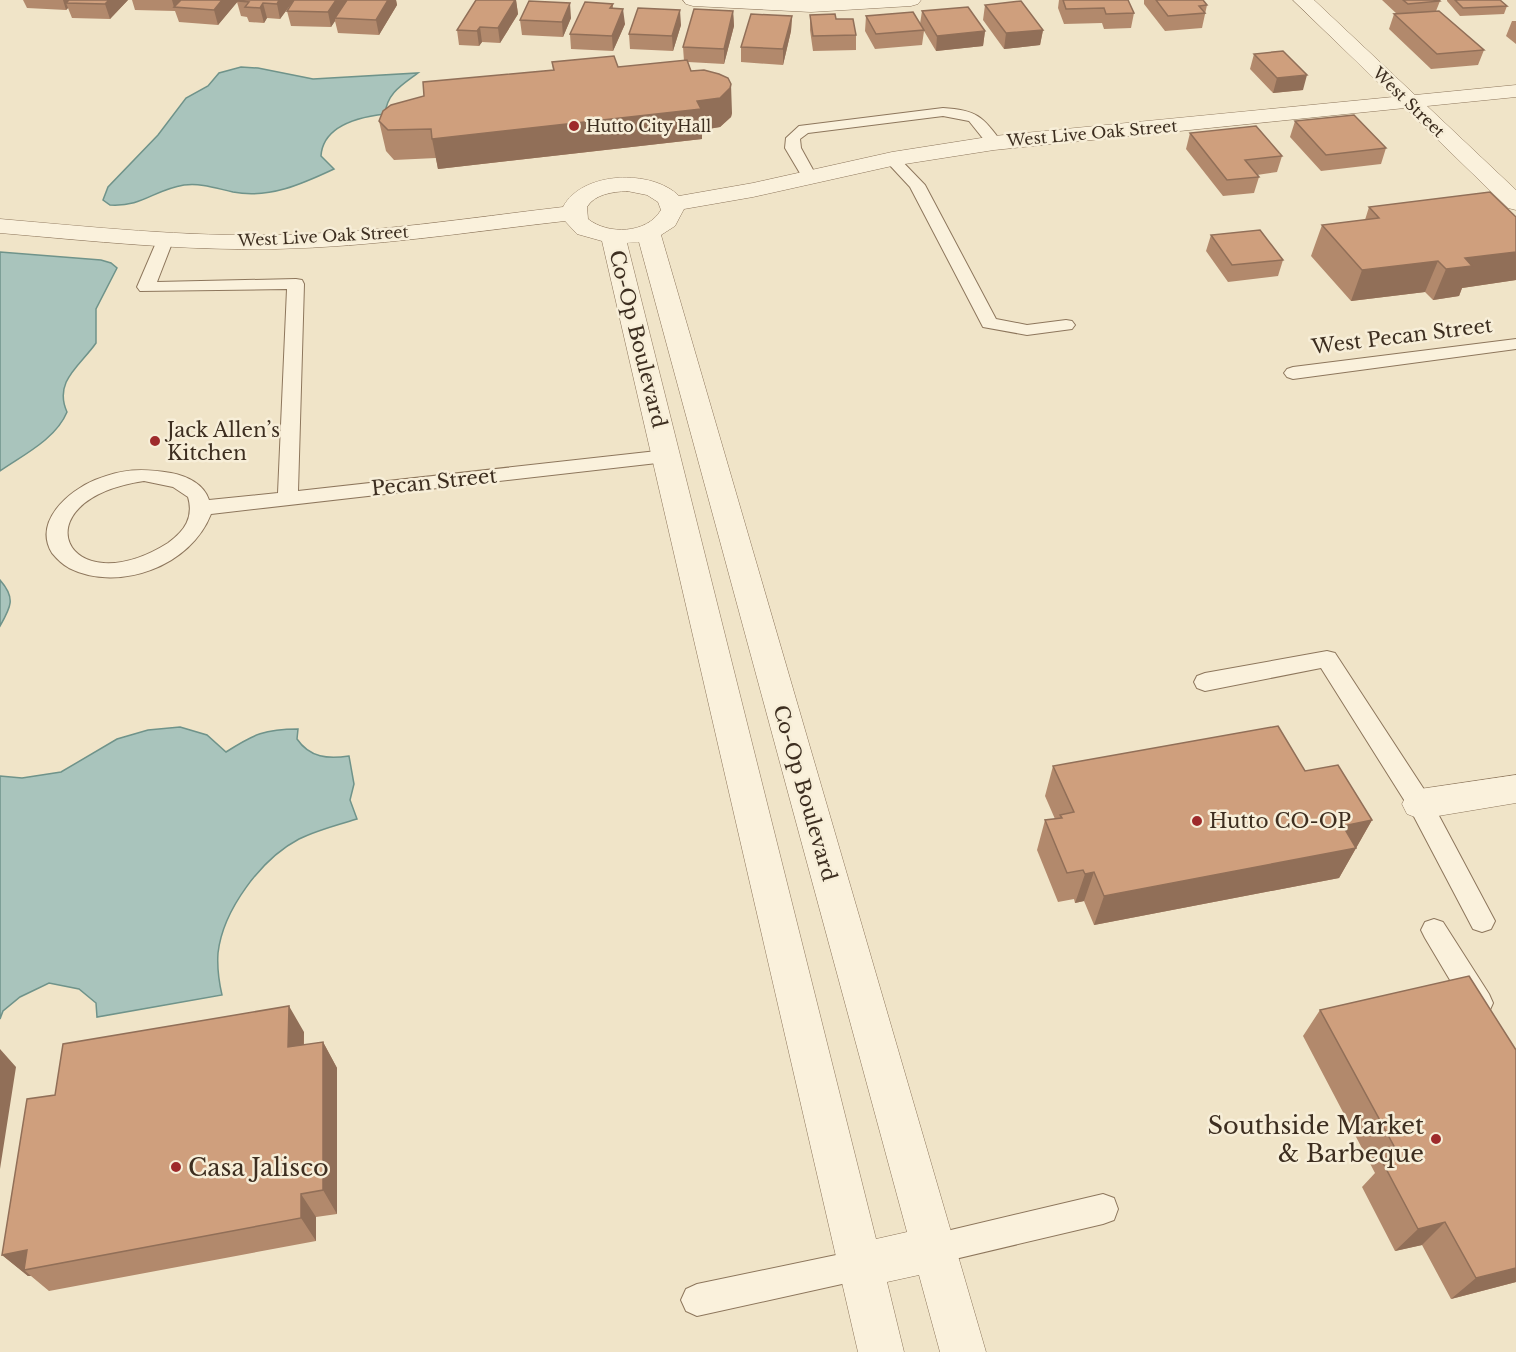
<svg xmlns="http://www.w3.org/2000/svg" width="1516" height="1352" font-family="'Libre Baskerville',serif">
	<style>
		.water { fill: #a9c4bc; stroke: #6f938a; stroke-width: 1.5 }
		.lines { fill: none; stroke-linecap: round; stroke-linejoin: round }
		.lane-casing { stroke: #8d765c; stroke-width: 2 }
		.street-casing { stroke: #8d765c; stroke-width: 1 }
		.lane { fill: #faf1dc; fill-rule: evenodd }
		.street { fill: #faf1dc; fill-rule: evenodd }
		.wall { fill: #b2896c }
		.shaded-wall { fill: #916f58 }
		.building { fill: #cf9f7d; stroke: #916f58; stroke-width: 1.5 }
		.poi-dot { fill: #9e2a2b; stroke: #f7eed8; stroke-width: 2 }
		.labels { text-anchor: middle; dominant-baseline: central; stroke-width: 5; stroke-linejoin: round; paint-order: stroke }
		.far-street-label { font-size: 16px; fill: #3d2e20; stroke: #f7eed8 }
		.far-poi-label { font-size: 16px; fill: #3d2e20; stroke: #f7eed8; text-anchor: start }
		.street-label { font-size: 20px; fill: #3d2e20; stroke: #f7eed8 }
		.poi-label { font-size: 20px; fill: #3d2e20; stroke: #f7eed8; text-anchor: start }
		.near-poi-label { font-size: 24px; fill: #3d2e20; stroke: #f7eed8; text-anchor: end }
	</style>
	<rect width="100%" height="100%" fill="#f0e4c8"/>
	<!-- water -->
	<path class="water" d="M241,67l17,1 55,11 105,-6c-16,12 -31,20 -33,41 -26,3 -62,11 -64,42l13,13c-32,15 -65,30 -101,23 -18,-4 -31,-9 -49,-7 -31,5 -41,22 -74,20l-7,-5 5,-13 50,-52 28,-37 22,-12 11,-13z
		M0,252l101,8 10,3 6,5 -21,41v34c-15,22 -43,38 -29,69 -11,27 -44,43 -67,59z
		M0,580c16,18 11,27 0,46z
		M180,727l27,8 19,17c28,-18 39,-23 72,-23l-1,10c13,19 31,20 52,17l5,28 -4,16 7,19c-20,6 -40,11 -58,20 -38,20 -76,71 -81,114 -1,14 1,29 4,42l-125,22 -1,-14 -17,-14 -30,-6 -29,14 -17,14 -3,8v-243l22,2 39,-6 56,-33 31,-9z"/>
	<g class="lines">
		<!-- lane casing -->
		<g class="lane-casing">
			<path id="lane" d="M943,108c33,2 40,8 59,35l-8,5 -5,-2 -20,-25 -26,-5 -135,17 -8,6 1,9 16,29 -8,5 -5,-2 -19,-32 1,-10 13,-12z
				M892,154l5,2 28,29 71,134 31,6 39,-5 6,1 3,4 -3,4 -45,6 -44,-8 -73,-140 -26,-28z
				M166,233l8,5 -17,44 139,-3 6,1 2,4 -6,207 368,-41 7,2 3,4 -3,4 -7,2 -455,52c-20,52 -92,79 -142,54 -7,-4 -12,-9 -17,-15 -19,-31 16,-62 43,-73 28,-11 46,-12 76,-7 16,3 33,11 38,27l69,-7 9,-204 -147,2 -3,-4 21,-49zM144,481l29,6 15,10c6,20 -3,34 -20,46 -102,64 -152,-43 -24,-62z
				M1516,339v10l-223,30 -6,-2 -3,-4 3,-4 6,-2z
				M1327,651l8,2 94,144 66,124 -4,8 -9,3 -9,-3 -62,-118 -90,-143 -116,23 -8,-3 -3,-6 3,-6 8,-3z
				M1434,919l9,3 46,72 4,9 -4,9 -10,3 -10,-3 -44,-74 -4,-8 4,-8z
				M1103,1194l11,4 4,11 -4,11 -11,4 -169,40 -11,-4 -4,-11 4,-11 11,-4z
				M860,1250l11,4 4,11 -4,11 -11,4 -163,36 -11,-5 -5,-11 5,-11 11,-5z"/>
		</g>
		<!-- street casing -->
		<g class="street-casing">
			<path id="street" d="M683,0h238l-3,4 -7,2 -100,6 -118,-6 -7,-2z
				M1293,0h21l101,95 101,-10v12l-89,9 89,84v20l-8,-2 -103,-100 -411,42 -102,16 -139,31 -69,12 -9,17 -14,9 325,1117h-46l-21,-77 -32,7 17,70h-46l-256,-1111 -25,-7 -12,-13c-96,11 -192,26 -289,28 -92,2 -184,-8 -276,-16v-14c92,8 185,18 278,16 95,-2 190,-17 285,-28 19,-36 89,-38 116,-11l74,-13 139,-31 102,-16 399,-39zM627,191l20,4 11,7 3,8c-14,24 -53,25 -73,9l-1,-12c8,-13 25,-15 40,-16zM639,242l268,990 -31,7 -249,-996z
				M1516,775v28l-96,16 -13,-5 -5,-10 5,-10 13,-5z"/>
		</g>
		<!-- lane -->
		<use href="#lane" class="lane"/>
		<!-- street -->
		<use href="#street" class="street"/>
	</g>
	<!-- wall -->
	<path class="wall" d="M23,0h105l-18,19 -38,-1 -4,-10 -2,2 -39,-2z
		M132,0h162l-14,19 -13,-1 -3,5 -15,-1 -2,-5 -6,-1 -4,-14 -19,23 -39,-3 -4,-11 -40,-1z
		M294,0h52v1l1,-1h49l1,5 -18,30 -41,-2 -3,-12 -4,6 -40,-1 -4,-15z
		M476,0h40l2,14 -18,29 -18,-1 -3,4 -20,-1 -2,-15z
		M1059,0h69l6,13 -3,15 -27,1 -2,-6 -38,1 -6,-16z
		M1144,0h59l4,5 -5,23 -37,3 -21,-27z
		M1382,0h57l1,1 -4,10 48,39 -6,15 -47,4 -42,-40 5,-15h3z
		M1447,0h53l7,6 -3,8 -44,2 -13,-15z
		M613,4v4l12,16 -12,27 -42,-2 -1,-15z
		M985,5l58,25 -3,15 -36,4 -21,-29z
		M733,11l1,15 -10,38 -36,-2 3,9 41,42 -1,4 -11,10 -18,3v9l-264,30 -2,-11 -42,2 -8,-9 -7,-30 174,-51 -1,-8 66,5 66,-6 -1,-14z
		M922,11l63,20 -2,15 -47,5 -12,-20 -2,14 -47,4 -10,-18 1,-15 54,8z
		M810,15l26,4 20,16v15l-43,1 -3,-21z
		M792,16l-1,15 -8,34 -42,-3v-15z
		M571,18l-8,19 -41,-2 -2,-15z
		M1512,21h4v23l-10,-8z
		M681,25l-8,26 -43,-2 -1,-15z
		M1254,54l49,36 -30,3 -23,-24z
		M1295,121l91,27 -5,16 -60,7 -31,-34z
		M1190,133l92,23 -5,16 -20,3 2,2 -5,16 -31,3 -37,-47z
		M1369,207l147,10v63l-54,8 -3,8 -26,4 -8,-8 -74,9 -40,-45 11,-31 43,-5z
		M1211,235l72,25 -5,16 -50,6 -22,-31z
		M1053,766l252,5 67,49 -33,58 -245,47 -10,-24 -9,2 -1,-4 -16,3 -21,-52 8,-30 10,-1 -10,-23z
		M1320,1010l196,40v232l-65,17 -29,-54 -27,6 -33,-64 13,-14 -72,-137z
		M304,1032v13l19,-3 14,26v146l-21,3v24l-267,50 -18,-15h-3l-26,-21 53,-160z"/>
	<!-- shaded-wall -->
	<path class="shaded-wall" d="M63,0h13l-10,3 2,5 -2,2z
		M109,0h19l-18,19 -5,-15z
		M172,0h13l-11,7 1,4z
		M222,0h17l-21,25 -4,-15z
		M279,0h15l-14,19 -3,-15z
		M336,0h10l1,3 -12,15v3l-4,6 -3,-15z
		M388,0h8l1,5 -18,30 -3,-15z
		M515,0h1l2,14 -18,29 -2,-15z
		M263,3l4,15 -3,5 -4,-15z
		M570,3l1,15 -8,19 -1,-15z
		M623,9l2,15 -12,27 -1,-15z
		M680,10l1,15 -8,26 -1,-15z
		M733,11l1,15 -10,38v-15z
		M792,16l-1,15 -8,34v-16z
		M480,27l2,15 -3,4 -2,-15z
		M1043,30l-3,15 -36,4 2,-16z
		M985,31l-2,15 -47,5 1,-15z
		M1307,75l-4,15 -30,3 4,-15z
		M731,84l1,29 -1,4 -11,10 -18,3v9l-264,30 -6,-30 265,-38z
		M1516,252v28l-54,8 -3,8 -26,4 13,-31 19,-11z
		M1438,261l-13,31 -74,9 11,-31z
		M1372,820l-33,58 -245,47 10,-29 239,-70z
		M1094,872l-10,29 -9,2 10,-29z
		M289,1006l15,26 -1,42 -15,-27z
		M323,1042l14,26v146l-14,-24z
		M0,1049l16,18 -16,102z
		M301,1194l15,23v24l-15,-23z
		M1445,1222l-23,23 -27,6 23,-22z
		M27,1250l-3,20 7,6h-3l-26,-21z
		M1516,1268v14l-65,17 25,-21z"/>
	<!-- building -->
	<path class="building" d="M69,0h40l-4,4 -39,-1z
		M181,0h41l-8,10 -40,-3z
		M238,0h41l-2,4 -14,-1 -3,5 -15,-1 4,-5 -12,-1z
		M294,0h42l-8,12 -41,-1z
		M347,0h41l-12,20 -41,-2z
		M476,0h39l-17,28 -18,-1 -3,4 -20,-1z
		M1063,0h65l6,13 -28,1 -2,-6 -38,1z
		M1156,0h47l4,5 -8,1 6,7 -37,3z
		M1403,0h36l1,1 -32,3z
		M1455,0h45l7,6 -44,2z
		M529,1l41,2 -8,19 -42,-2z
		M1021,1l22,29 -37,3 -21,-28z
		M585,2l28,2 -3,4 13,1 -11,27 -42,-2z
		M968,7l17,24 -48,5 -15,-25z
		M638,8l42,2 -8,26 -43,-2z
		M694,9l39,2 -9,38 -41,-2z
		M1439,11l45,39 -47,4 -43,-40z
		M913,12l11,18 -48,4 -10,-18z
		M751,14l41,2 -9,33 -42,-2z
		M835,14l1,5h17l3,16 -43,1 -3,-21z
		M1283,51l24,24 -30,3 -23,-24z
		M614,56l4,11 69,-7 4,11 13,-1 15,4 9,4 3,6 -1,4 -10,10 -23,3 4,8 -269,30 -1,-10 -43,1 -9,-9 4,-10 8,-6 33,-9 -1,-14 131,-12 -2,-8z
		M1354,115l32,33 -60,7 -31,-34z
		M1256,126l26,30 -37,4 14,17 -32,3 -37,-47z
		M1490,192l26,25v35l-51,6 7,8 -26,3 -8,-8 -76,9 -40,-45 57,-7 -10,-11z
		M1260,230l23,30 -51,5 -21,-30z
		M1278,726l27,45 33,-6 34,55 -29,6 13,22 -252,48 -10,-24 -9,2 -2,-4 -16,3 -22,-53 17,-2 -2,-3 14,-3 -21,-46z
		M1469,976l47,74v218l-40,10 -31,-56 -27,7 -35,-66 18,-4 -81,-149z
		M289,1006l-1,41 35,-5v148l-22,4v24l-277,52 3,-20 -25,5 25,-156 28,-4 8,-51z"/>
	<!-- markers -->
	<g class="poi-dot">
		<circle cx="574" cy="126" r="6"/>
		<circle cx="155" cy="441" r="6"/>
		<circle cx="1197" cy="821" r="6"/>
		<circle cx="1436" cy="1139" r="6"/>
		<circle cx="176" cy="1167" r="6"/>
	</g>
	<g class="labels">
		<!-- far-street labels -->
		<g class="far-street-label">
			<text transform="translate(1409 102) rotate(44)">West Street</text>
			<text transform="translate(1092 133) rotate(-5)">West Live Oak Street</text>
			<text transform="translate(323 236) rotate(-3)">West Live Oak Street</text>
		</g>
		<!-- far-poi labels -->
		<g class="far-poi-label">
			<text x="586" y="126">Hutto City Hall</text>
		</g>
		<!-- street labels -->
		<g class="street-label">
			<text transform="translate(1402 336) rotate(-7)">West Pecan Street</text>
			<text transform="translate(638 339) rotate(76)">Co-Op Boulevard</text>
			<text transform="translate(434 482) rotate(-6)">Pecan Street</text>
			<text transform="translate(805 793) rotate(74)">Co-Op Boulevard</text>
		</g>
		<!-- poi labels -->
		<g class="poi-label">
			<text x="167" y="430">Jack Allen’s<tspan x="167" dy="23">Kitchen</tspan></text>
			<text x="1209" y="821">Hutto CO-OP</text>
		</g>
		<!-- near-poi labels -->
		<g class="near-poi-label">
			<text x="1424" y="1125">Southside Market<tspan x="1424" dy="28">&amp; Barbeque</tspan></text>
			<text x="188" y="1167" text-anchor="start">Casa Jalisco</text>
		</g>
	</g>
</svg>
